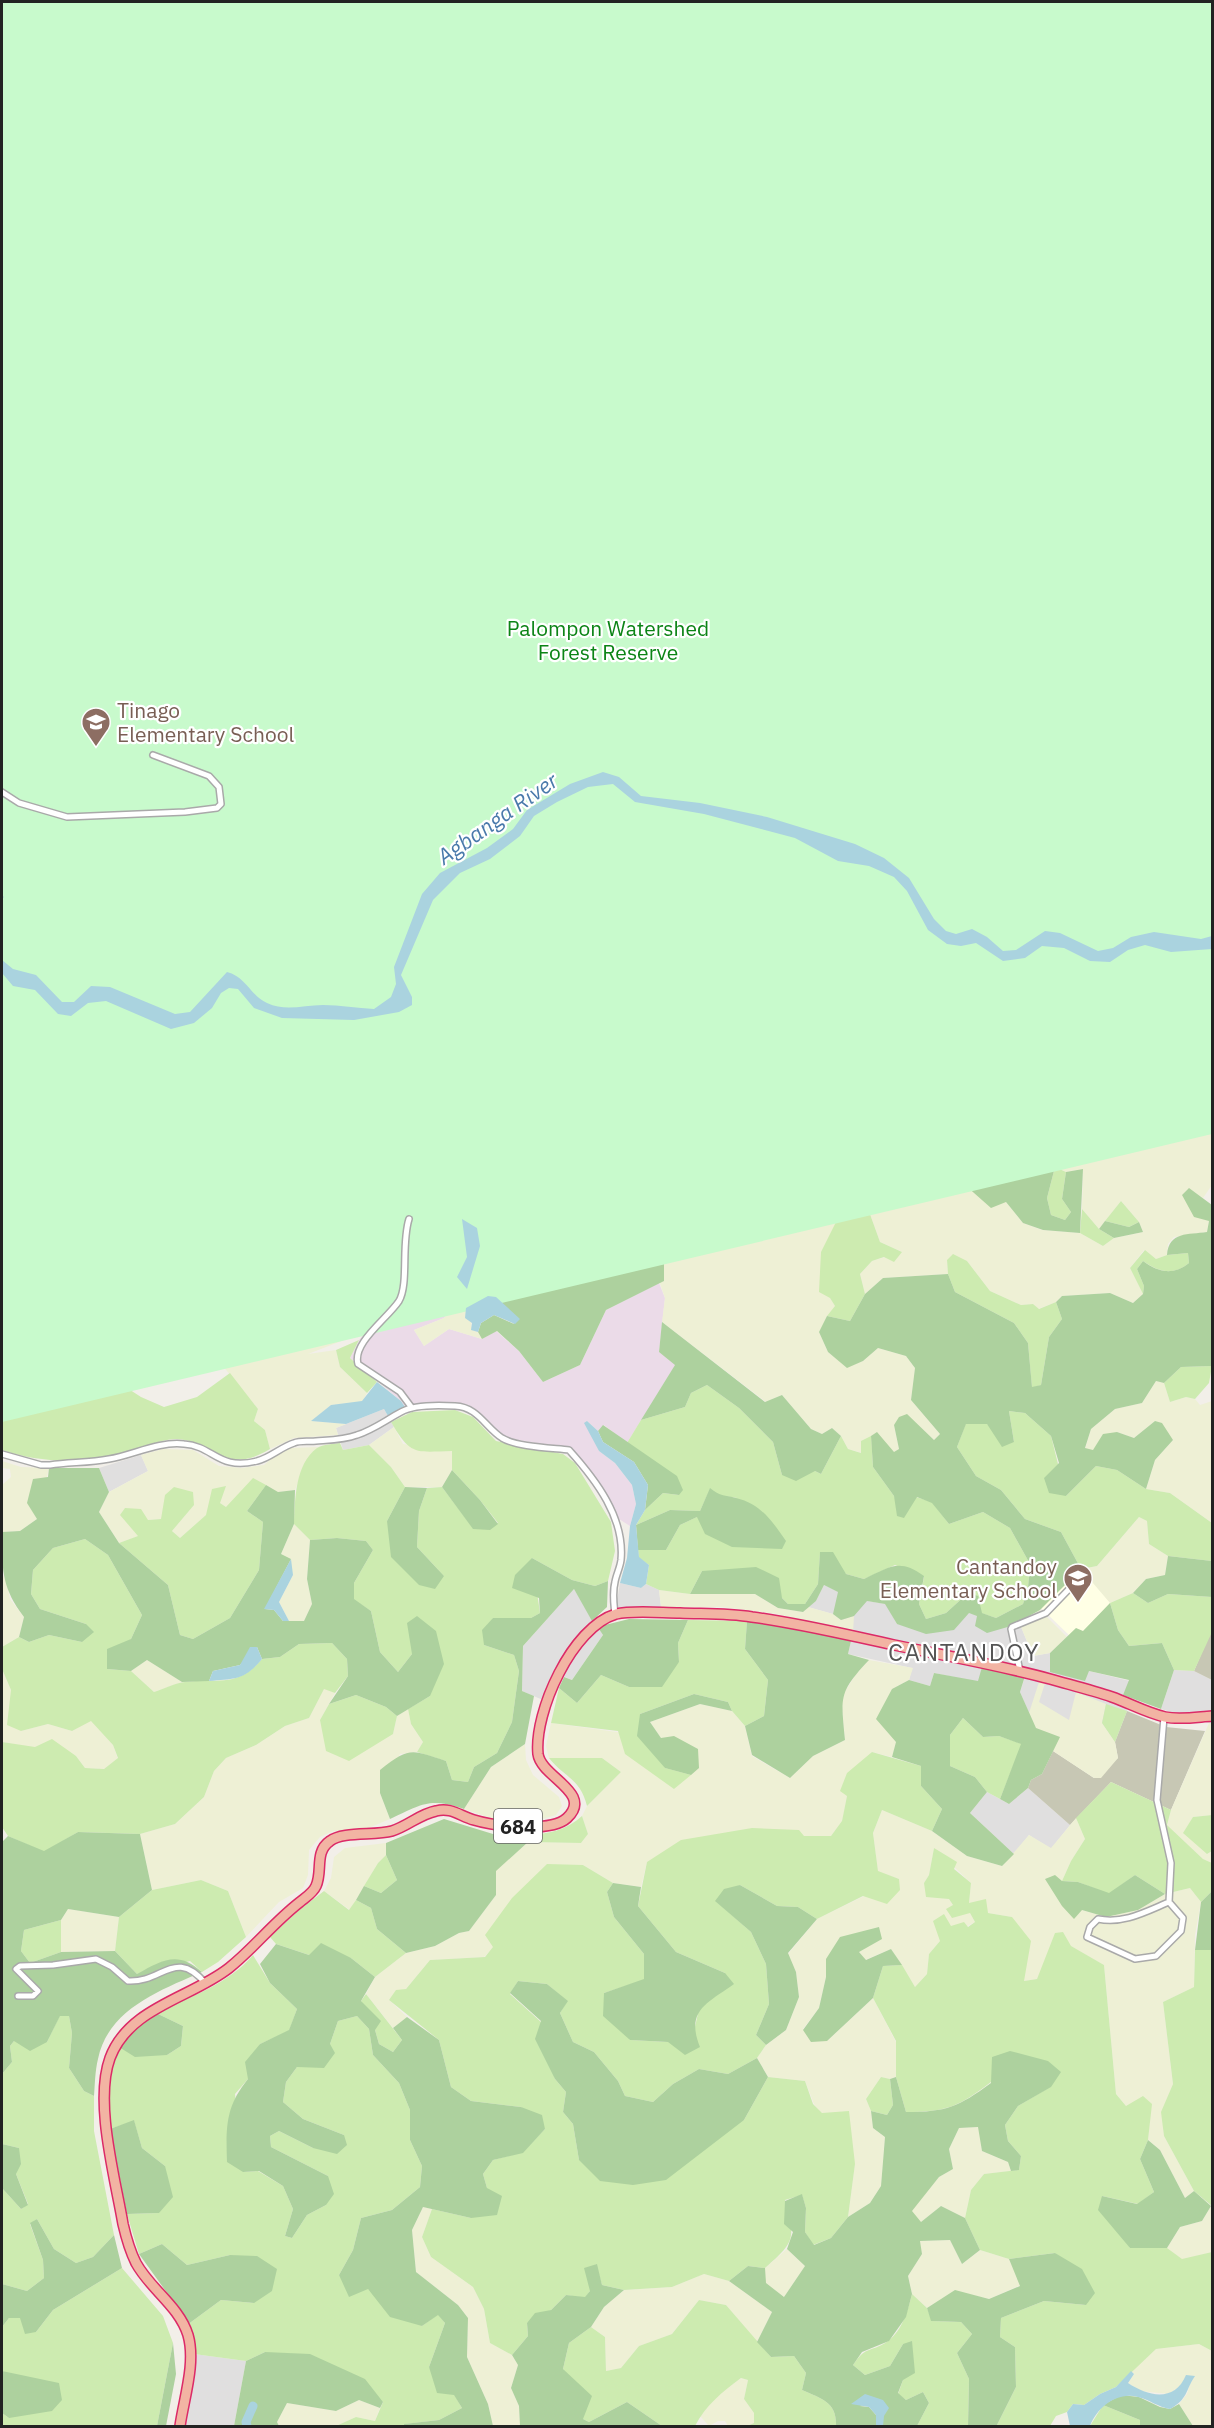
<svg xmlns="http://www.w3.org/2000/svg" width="1214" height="2428" font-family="'IBM Plex Sans',sans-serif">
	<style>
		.residential { fill: #e0dfdf }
		.industrial { fill: #ebdbe8 }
		.education { fill: #ffffe5 }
		.construction { fill: #c7c7b4 }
		.farmland { fill: #eef0d5; fill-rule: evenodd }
		.grass { fill: #cdebb0 }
		.forest { fill: #add19e }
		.park { fill: #c8facc }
		.water { fill: #aad3df }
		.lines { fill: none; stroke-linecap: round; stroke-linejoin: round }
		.stream { stroke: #aad3df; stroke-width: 1.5 }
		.river { stroke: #aad3df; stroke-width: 9 }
		.minor-casing { stroke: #a9a9a9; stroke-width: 8 }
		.trunk-casing { stroke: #dc2a67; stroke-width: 12 }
		.minor { stroke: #fff; stroke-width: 5 }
		.trunk { stroke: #f2b4a3; stroke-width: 9 }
		.labels { text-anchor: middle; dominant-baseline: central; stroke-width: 4.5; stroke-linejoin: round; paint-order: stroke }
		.shield { fill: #fff; stroke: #646464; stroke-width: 1.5 }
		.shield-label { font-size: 20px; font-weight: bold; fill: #222 }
		.park-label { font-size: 21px; fill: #0c8416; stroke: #fff }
		.education-label { font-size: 21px; fill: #785e54; stroke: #fff; text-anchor: start }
		.water-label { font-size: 22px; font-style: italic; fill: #4a7aab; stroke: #fff }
		.quarter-label { font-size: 24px; letter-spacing: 1.5px; fill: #555; stroke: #fff }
	</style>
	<rect width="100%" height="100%" fill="#f2efe9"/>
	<!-- residential -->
	<path class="residential" d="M384,1409l10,18 -25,18 -26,5 -7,-22z
		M141,1455l7,16 -39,21 -10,-24z
		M620,1583l21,5 5,-4 13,6 2,17h-45z
		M824,1585l31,14 31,5 11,20 72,-11 50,9 14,34 17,-3v19l39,-1 41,10 -7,14 4,16 -12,31 -13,-19 -32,-2 -34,8 -16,-37 5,-15 -47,5 -44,-9 -4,13 -21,-6 3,-12 -64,-14 5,-22 -20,-18 -25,-7 8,-6z
		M574,1589l29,46 -31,45 -19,-8 -5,10 -5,18 -21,-9 1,-45z
		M1174,1670l20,1 18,9v44l-51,-15z
		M1028,1788l42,37 -19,24 -22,-14 -15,19 -44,-41 17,-21 22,12z
		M194,2354l52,7 -12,65h-50z"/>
	<!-- industrial -->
	<path class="industrial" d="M659,1283l6,15 -6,54 17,12 -49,79 -23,-18 -6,6 -11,-10 12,30 16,12 17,22 4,19 -6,22 -11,-7 -49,-70 -64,-11 -14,-7 -17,-22 -18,-6 -52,4 -4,-6 -51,-43 9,-18 34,-38 74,-13 -23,29 -30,12 10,16 25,-17 33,10 14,-8 23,20 24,31 37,-17 26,-55z"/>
	<!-- education -->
	<path class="education" d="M1081,1566l34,33 -40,42 -34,-33z"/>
	<!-- construction -->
	<path class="construction" d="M1211,1631l1,1v48l-18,-9z
		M1127,1711l39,16 39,4 -34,79 -60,-28 -41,43 -42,-37 3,-8 11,-6 11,-23 41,27 24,-20 -3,-16z"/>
	<!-- farmland -->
	<path class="farmland" d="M1212,949v236l-9,13 -14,-9 20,32 -2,11 -33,5 -6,7 -1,11 -11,4 -12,-9 -14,18 13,26 -10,9 -23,-10 -48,3 -6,6 -18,7 -5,-5 -12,1 -31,-14 -23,-30 -20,-1 1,14 -65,4 -18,16 -5,-20 12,-13 30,-9 -22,-10 -14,-39 -27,-18 -9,113 5,8 -16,26 9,20 19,15 16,-6 15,-13 28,8 9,12 -4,32 29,34 -6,6 -27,-25 -13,10 5,24 -5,4h-32l-14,-4 -7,-13 -9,-8 -10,6 -11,-5 -29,-34 -16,7 -104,-80 3,-24 -25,-73 -332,129 28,-4 4,17 27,26 -5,9 -31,3 -19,16 34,3 -10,4 2,7 -44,3 -24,11 -5,-19 -11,-9 4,-12 -45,-55 -211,-151zM1055,1167l11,5 17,-3 -1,40 17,20 22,-28 18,21 4,10 -29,6 -11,8 -23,-13 -38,-3 -19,-7 -17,-21z
		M467,1289l5,41 6,2 4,7 -33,-10 -25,17 -10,-16 30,-12z
		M1156,1381l8,2 6,19 16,-5 9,2 5,6 12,-4v122l-42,-30 -24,-4 9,-29 18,-20 -18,-19 -21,17 -17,-6 -24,18 -8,-1 6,-20 24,-20 27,-6z
		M394,1427l9,17 50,7 -1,19 -10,17h-37l-14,-20 -22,-22z
		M318,1447l-11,13 -12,30 -17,2 -52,15 -6,-4 -40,35 -8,-7 21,-25 -32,13 -13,1 -27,-5 18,21 -20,7 -20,-31 10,-20 39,-21 -7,-16 22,-6 30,1 26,16 23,2 22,-3 8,-7 18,-10z
		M2,1461l19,6 28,1 -12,51 -17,12 -18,1v-47l9,-8 -1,-8 -8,-1z
		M1139,1517l8,4 2,23 19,12 -3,19 -19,4 -13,14 -23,10 -29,-34 16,-3z
		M294,1524l16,16 -3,39 5,25 -8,17h-15l-10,-19 14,-27 -12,-21z
		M2,1574l4,6 4,19 14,18 -5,20 -17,10z
		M659,1590l31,4h65l23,14 25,4 5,-5 25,7 8,6 13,-4 -1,16 -76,-18 -54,-7h-62z
		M1040,1610l27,27 -17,16 -17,3 -14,-34z
		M147,1660l35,22 -28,10 -23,-21z
		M869,1660l44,8 -4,12 -17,9 4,54 -4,14 -20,-5 -25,44 -5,26 -11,14h-28l-156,26 -6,25 -28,-4 -30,-18 -99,92 -54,3 -24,29 -17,11 18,17 -14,11 -27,-34 9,-17 31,-24 29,-7 24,-13 10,-2 27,-36 -1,-24 33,-29 53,1 7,-9 -6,-18 5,-10 34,-34 -19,-14h-53l-3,-12 5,-23 110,15 -11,-16 50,-18 32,7 13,15 7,30 38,22 23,-22 32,-16 -4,-42 15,-24z
		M2,1669l9,21 10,41 27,-7 24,7 19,-11 22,25 5,14 -14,10 -19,-1 -9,-12 -74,-14z
		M1040,1679l6,1 -7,22 30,18 7,-28 30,12 -4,19 13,19 3,16 -17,20h-7l-41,-27 6,-14 -23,-8 -7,-16z
		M324,1688l11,5 -15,27 73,14 4,-18 11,-7 3,15 12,18 -6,10 -17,2 -20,39 10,26 -24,10 -33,2 -13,6 -11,13 -1,25 -5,13 -24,14 -33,35 -18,-46 -27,-11 -49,10 -12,-56 35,-10 29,-27 10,-26 12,-13 30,-13 29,-19 24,-8z
		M1209,1723l3,1v91l-19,2 14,37 5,-3v12l-9,-4 -36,-34 4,-15z
		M525,1744l1,16 7,15 26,22 3,9 -6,9 -24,7 -32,-1 -36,-12 27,-42z
		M882,1810l50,21 35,25 35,10 27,-31 22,13 25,-30 9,21 -14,22 -9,20 20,29 24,7 32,-7 27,-16 25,-6 11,14 -6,33 -1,52 -31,15 10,82 -11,27 2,25 30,55 -9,7 -25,-48 -12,-10 3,-36 -25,2 -10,-12 -12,-129 -34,-19 -7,-14 -26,47 -13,2 -12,-64 -24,-4 -19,-10 2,-20 -37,-35 -5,27 -5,8 25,16 4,6 17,8 5,9 -35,19 -11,13 -2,20 -12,13 -24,-38 -26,11 -6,-8 -33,7v18l-7,31 -16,21 24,12 46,-43 23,44v35l-6,2 -9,-2 -15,22 5,12 2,17 12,9 -4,49 -11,17 -22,14 7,-53 -41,-60 -9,-23 -37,-4 -11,-19 9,-13 20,-15 13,-33 -3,-25 -8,-18 29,-35 82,-40 -21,-7 -5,-39z
		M386,1843v12l-8,8 -28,47 -26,-19 7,-13 3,-21 11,-9z
		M68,1909l51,8 -4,34 -54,1v-32z
		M979,2127l3,24 26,11 3,9 -27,3 -13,16 -6,28 -24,-12 -21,17 -9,-12 28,-34 14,-8 -4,-20 10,-21z
		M1211,2206l1,46 -30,8 -15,-12 13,-21 22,-6z
		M423,2207l9,2 -10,28 9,20 42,30 11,22 6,34 22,12 6,10 -7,23 8,18 1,20h-27l-5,-22 -21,-47 1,-39 -10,-13 -42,-33 -4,-42z
		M950,2240l12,24 18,-14 29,9 12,26 -32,14 -34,-8 -28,17 -15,-14 -4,-18 14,-22 -3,-13z
		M787,2249l18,17 -21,31 -19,-14v-15z
		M704,2274l25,7 43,31 -15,30 -31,-37 -27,-5 -27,34 -33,12 -18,22 -15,3 -1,-34 -14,-10 13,-20 20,-17 48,-3z
		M1199,2344l13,7 -1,75h-18l-14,-22 8,-10 3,-10 5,-8 -26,18 -29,-3 -12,-8 6,-9 -3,-3 25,-22z
		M741,2378l7,2 -4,19 10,14v10l-7,3h-19l-3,-5h-7l-9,5 -9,-10 16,-20z
		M359,2400l21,8 -5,13 -19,-4 -20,9h-57l-2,-4 10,-19 49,8z"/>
	<!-- grass -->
	<path class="grass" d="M1055,1167l11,5 -4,27 9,13 -6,8 -14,-5 -4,-17z
		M1121,1201l18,21 -10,5 -24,-6z
		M846,1202l20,1 14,39 22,10 -8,10 -10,-5 -12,4 -12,13 5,20 -15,27 -23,-5 8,-10 -5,-8 -11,-6 2,-40z
		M1082,1209l17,20 15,9 -11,8 -23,-13z
		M1145,1250l11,9 11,-4 21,-2 1,10c-16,13 -30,9 -46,-2l-6,8 7,17 -1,8 -13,-26z
		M953,1254l14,7 23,30 31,14 12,-1 6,5 17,-7 6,17 -13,18 -8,48 -9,3 -4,-45 -14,-20 -59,-31 -7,-18 -1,-14z
		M359,1340l-9,18 27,24 -10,11 -27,-26 -4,-17z
		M90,1364l51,33 23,10 33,-10 33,-24 28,36 -4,12 11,9 5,19c-47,28 -52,-8 -94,-10 -16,0 -37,10 -53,14 -40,11 -83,10 -121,-3v-36z
		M1212,1366l-3,17 -14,16 -9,-2 -16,5 -6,-19 17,-16z
		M707,1385l32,23 34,34 9,33 33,-4 6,3 20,-38 7,13 13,4v-12l10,-5 2,31 21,29 10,21 12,-20 16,5 17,22 34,-12 27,16 20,36 -2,24 -5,16 -27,14 -15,-5 -13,-20 -22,20 -20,6 -7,-15 5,-27 -29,-12 -31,14 -18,-5 -26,-21 -2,31 -13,20h-17l-6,-6 -80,-27 -12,23 -31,-4 -13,-6 3,-19 -10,-7 -1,-8h28l14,-25 57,-27 -19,-3 -8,-6 -10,22 -30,-1 -34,15 9,-15 18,-17 16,2 -52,-52 14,-23 44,-13 6,-14z
		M455,1410l18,7 23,24 67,13 12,9 36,59 4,29 -7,30 -13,5 -23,-6 -40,-22 8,55 -9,5h-38l-9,27 30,10 5,16 -7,51 -15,31 -23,14 -6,15 -16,-2 -6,-19 -29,-9 6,-10 -12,-18 -3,-15 22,-13 -18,-42 -14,18 -18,-20 -9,-41 -17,-11v-17l19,-33 -7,-9 -29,-3 -27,2 -16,-16c1,-24 1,-60 23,-76 6,-4 17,-4 23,-5l3,7 26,-5 22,22 14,20 -18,34 57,55 -27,-29 2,-36 8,-23 15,-1 31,41 25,-5 -18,-23 -28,-30v-19c-37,1 -41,5 -61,-29l21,-10z
		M1009,1411l16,2 26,23 15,60 30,-30 21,4 29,19 24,4 42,30v38l-44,-5 -19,-12 -2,-23 -8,-4 -42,49 -16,3 -20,-37 -36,-13 -24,-29 -25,-14 -19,-29 9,-24 21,1 27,18z
		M253,1478l13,7 -19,26 16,11 -4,48 -29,48 -37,21 -13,-4 -12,-50 -49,-42 19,-7 -18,-21 5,-7 16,1 7,11 13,-1 4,-24 9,-8 19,5 1,13 -22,26 8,7 26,-23 6,-26 14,-3 -6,17 6,4z
		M85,1539l23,16 34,60 -11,24 -24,30 24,2 23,21c10,-3 21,-9 31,-10 34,-4 53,6 77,-23l18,-2 19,-13 33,-1 15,16 1,17 -13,17 -11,-4 -15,29 -24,8 -29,19 -30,13 -12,13 -10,26 -29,27 -35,10 -62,-2 -34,20 -36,-16 -6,-9v-85l33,5 17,-8 24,17 9,12 19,1 14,-11 -5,-13 -22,-24 -19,10 -24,-7 -27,7 -14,-6 4,-35 -9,-21v-22l17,-10 10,5 20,-7 33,7 4,-18 -46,-15 -9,-15 2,-24 20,-22z
		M1133,1593l15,10 20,-9 44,3v35l-18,39 -20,-1 -12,-27 -33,3 -11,-16 -8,-27z
		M688,1620l59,1 -2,28 23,31 -4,36 -19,10 -13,-15 -4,-9 -34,-8 -54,20 25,54 26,7 -17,14 -49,-35 -7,-23 -67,-8 8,-35 18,15 24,-28 28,12 50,-25 -1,-19z
		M356,1695l30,12 11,9 -4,18 -44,27 -23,-10 -6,-31 9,-16z
		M1106,1704l21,7 -12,31 -13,-19z
		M963,1718l20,19 16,-1 23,8 -22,55 -13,-7 -12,-15 -25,-11v-31z
		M872,1752l49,14v20l21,23 -10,22 -50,-21 -9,23 5,38 21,8 1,11 -13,14 -24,-8 -46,23 -19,-12 -21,-1 -37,-21 -24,16 35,31 15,32 3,40 -13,31 10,10 -9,13 -29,16 -29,-5 -26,15 -20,18 -28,-6 -7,-15 -24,-29 -21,-10 -13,-29 7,-12 -20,-17 -29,-3 -8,13 31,28 14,57 11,13 -3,20 10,12 6,36 165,-40 24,-43 37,4 8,23 9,9 27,-2 6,53 -7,53 -17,21 -18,7 -8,-13 1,-24 -4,-13 -17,5c10,39 11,41 -20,68l-17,-2 -19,15 -25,-7 -32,13 -48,3 -22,-5 -6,-21 -6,27 -5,7 -19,-3 -15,15 -24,13 1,13 -16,19 -22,-12 -6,-34 -11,-22 -42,-30 -9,-20 10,-28 39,9 16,-30 -4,-14 10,-14 30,-8 22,-23 -24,-22 -50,-6 -20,-14 -12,-47 -50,-40 7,-10 10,-1 24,-29 55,-3 8,-10 -8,-12 27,-37 35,-34 36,1 30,18 -6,9 7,25 30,37v26l-40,13 26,47 38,2 26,-11 5,-22 26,-36 -49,-21 -38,-46 9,-44 34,-22 71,-12 47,2 5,6h27l11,-15 5,-25 -7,-5 7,-18z
		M549,1758h53l19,14 -34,34c-7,-28 -22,-28 -38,-48z
		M1111,1782l60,28 -4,15 36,34 9,4v28l-11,11 -11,-14 -25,6 -30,-19 -26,19 -31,-12 -16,-1 9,-20 14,-22 -9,-21z
		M1212,1815v36l-5,3 -24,-21 10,-16z
		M582,1816l6,18 -7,9 -53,-1v-7c20,-1 39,-5 54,-19z
		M934,1848l23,14 -3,7 17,14 -2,20 17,-4 2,14 24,4 19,24 -7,40 13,-2 18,-46 8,-1 8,14 33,19 12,129 10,12 17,-10 9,8 -4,36 -8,19 14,33 -16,12 -36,-8 28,52h37l15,11 30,-7v99l-13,-7 -43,5 -40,38 -16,7 -16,11 -11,-1 -6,8 -11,4 -6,10 -53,-1 19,-38 -1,-40 -15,-10 1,-19 43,-17 42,4 -31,-52 -46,6 -29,-9 -15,-32 6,-28 13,-16 35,-4 2,-14 -13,-15 -3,-16 13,-19 32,-19 -59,-5c-33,25 -44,30 -85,30l-10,-35v-36l-23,-43 10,-32 19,-1 13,22 12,-13 2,-20 11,-13 -7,-20 11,-7 7,12 13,-4 4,5 7,-5 -5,-9 -18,5 -6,-9 7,-4 -4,-6 -23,-2 -2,-14 5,-8z
		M386,1855l11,25 -16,13 -17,-7 14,-23z
		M201,1880l27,11 18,46 -28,25 -16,10 -12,-11 -53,13 -22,-23 4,-34 33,-27z
		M324,1891l25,19 7,-10 15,8 6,21 29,24 -31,24 -24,-19 -42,-3 -33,-11 -6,-7 28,-26z
		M61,1920v32l-31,11 -9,-12 3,-21z
		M1195,1950h17v256l-18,-15 -30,-55 -3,-24 12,-28 -10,-82 31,-15z
		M253,1955l17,28 27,26 -8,22 -29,13 -12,35 -13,15 8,78 15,-1 25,15 10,23 -8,27 7,2 15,-23 19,-10 2,-29 -57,-29 -1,-11 9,-5 34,17 31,-13 -41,-16 -20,-17 3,-20 11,-15 33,-23 8,-23 19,-5 12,13 4,26 26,28 11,27v30l12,26 -2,21 -28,23 -31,8 -8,32 -14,25 29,14 54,37 16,-12 7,9 -16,44 25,27 8,14 -23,12 -34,4 -1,2h-68l20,-9 19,4 8,-19 -118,-50 -19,9 -52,-7 -7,-29 34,-25 33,3 -24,-48 -43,10 -25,-21 -23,10 -12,-40 32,-1 6,-47 -23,-18 -8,-27 -24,8c-4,-30 -1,-53 9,-82l48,8 14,-9 2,-20 -27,-13c33,-16 73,-29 97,-58z
		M366,1994l36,46 -9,12 -14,-8 -4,-14 -14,-29z
		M60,2015l9,1 3,17 -3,35 15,23 10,5v35l20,104 -21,22 -17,6 -22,-14 -17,-30 -7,5 13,36 1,18 -17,13 -25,-7v-96l19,21 7,-5 -12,-30 3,-26 -17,-4v-70l10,-12 -2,-16 4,-5 33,1z
		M881,2077l9,2 3,26 -6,10 -16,-4 -5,-12z
		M122,2268l41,48 10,27 -16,83h-155v-13l7,5 4,-43 -11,-4v-44l7,-9h12l15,14 17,-22z
		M912,2294l15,14 5,13 29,1 11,12 -15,19 12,26 -1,47h-51l12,-23 -6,-11 -17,8 -8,-6 5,-14v-36l-13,22 -25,9 -12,-10c14,-21 19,-12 35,-24 14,-10 20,-31 24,-47z
		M699,2300l27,5 45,52 23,-1 12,17 -4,17c20,9 35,12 34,36h-89l7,-3v-10l-10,-14 4,-19 -7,-2c-19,14 -35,27 -46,48h-33l-35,-24 -38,20 -6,-3 -20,-50 6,-26 22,-16 14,10 1,34 15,-3 18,-22 33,-12z
		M1103,2405l37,15v6h-50z"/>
	<!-- forest -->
	<path class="forest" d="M1055,1167l-8,31 4,17 14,5 6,-8 -9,-13 4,-27 17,-3 -3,64 -37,-3 -20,-7 -17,-21 -15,6 -26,-23z
		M1189,1188l23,17v161l-31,1 -17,16 -8,-2 -14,22 -27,6 -24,20 -6,19 8,2 10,-16 14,-2 17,6 21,-17 7,2 11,17 -18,20 -9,29 -29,-19 -21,-4 -30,30 -17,-3 -5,-15 15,-15 -8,-27 -26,-23 -16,-2 5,31 -12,5 -15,-23h-21l-9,23 19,29 25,14 24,29 36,13 20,37 -41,41 -29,16 -24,7 -12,-7 2,-10 -8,-3 -15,17 -28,4 -29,-10 -12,-20 -18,-3 -13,15 -13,4 -8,-6 5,-22 -14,-7 -8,16 -13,11 -25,-4 -23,-14h-65l12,-23 54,-4 23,11 3,20 6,6h17l13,-20 2,-32h13l13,22 18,5c26,-12 35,-21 60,-3l-5,28 7,15 20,-6 22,-20 10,3 4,17 14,5 27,-14 5,-16 2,-24 -20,-36 -27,-16 -34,12 -17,-21 -15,-6 -13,21 -7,-2 -3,-20 -21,-29 -2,-31 6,-4 17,20 5,-3 -5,-24 5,-8 8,-3 27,26 6,-6 -29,-34 4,-32 -9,-12 -28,-8 -15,13 -16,7 -19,-16 -9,-20 8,-16 23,5 15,-27 18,-16 65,-4 7,18 59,31 14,20 4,44 9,-2 8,-48 13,-18 -6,-17 6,-6 48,-3 23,10 10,-9 1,-8 -7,-17 6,-8c15,11 30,15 46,2l-1,-10 -21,2c2,-24 21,-20 40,-23l2,-11 -15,-4 -12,-22z
		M1105,1221l24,6 10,-5 4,10 -29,6 -15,-9z
		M664,1249v32l-58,29 -26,55 -37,17 -24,-31 -22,-20 -15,8 -4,-7 3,-9 13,-8 20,9 -18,-27z
		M662,1322l103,80 17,-7 29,34 11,5 10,-6 9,8 -20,38 -6,-3 -19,10 -14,-6 -9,-33 -34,-34 -32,-23 -16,8 -6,14 -44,13 34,-55 -16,-13z
		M603,1425l74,51 6,14 -4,5 -16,-2 -18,17 3,-25 -14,-23 -31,-20 -5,-11z
		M49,1468h50l10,24 -10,20 20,31 49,42 12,50 13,4 37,-21 29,-48 4,-48 -16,-11 19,-26 12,7 17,-2 -1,34 -13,30 10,5 -26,50 9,1 9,11h21l8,-17 -5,-25 3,-39 27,-2 29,3 7,9 -19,33v16l17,12 9,41 18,20 14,-18 -5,-31 10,-7 19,15 8,33 -14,32 -33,20 -11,-9 -30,-12 -27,9 19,-28 -1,-17 -15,-16 -33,1 -19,13 -18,2 -5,-12 -17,18 -27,6 -4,10 -27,1 -35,-22 -16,11 -24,-2v-20l24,-10 11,-24 -34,-60 -23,-16 -32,9 -20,22 -2,24 9,15 46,15 8,8 -12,10 -33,-7 -20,7 -10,-5 5,-20c-23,-30 -22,-49 -22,-85l18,-1 17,-12 -10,-16 6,-24 15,-2z
		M452,1470l28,30 18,24 -8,6 -17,-1 -31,-42z
		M405,1487l22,1 -8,23 -2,36 27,29 -9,13 -16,-4 -28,-28 -4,-36z
		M710,1488c9,8 15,7 26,10 25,6 36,23 50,43l-4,8 -50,-2 -27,-13 -8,-17 -17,8 -14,25h-28l-2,-25 34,-15 30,1z
		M1168,1556l44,5v36l-44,-3 -20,9 -15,-10 13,-14 19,-4z
		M532,1558l40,22 23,6 13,-5 -1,26 -15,14 -18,-32 -51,57 -1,45 12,5 -9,48 -34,23 -27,42c-35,-12 -42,-5 -74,10l-10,-26v-23c30,-24 32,-20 66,-9l6,19 16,2 6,-15 23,-14 15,-31 7,-51 -5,-16 -30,-10 -2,-15 11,-12h38l9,-5 -1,-15 -27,-10 3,-13z
		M1110,1603l8,27 11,16 33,-3 12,27 -13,39 -38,-14 6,-15 -40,-9 -4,10 -35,-9v-19l26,-25 7,3z
		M629,1619l59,1 -10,23 1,19 -17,25h-33l-28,-12 -24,28 -18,-15 5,-11 8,3 31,-45 -4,-6 6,-4z
		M747,1621l26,3 78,17 -3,13 21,6c-31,33 -28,37 -24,80l-32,16 -23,22 -38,-23 -7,-29 19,-10 4,-36 -23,-31z
		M982,1667l43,9 -5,16 16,36 24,9 -18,37 -11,6 -3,8 -19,16 -9,-5 21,-55 -22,-8 -16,1 -20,-19 -13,17v31l25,11 12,15 -17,21 44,41 -12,12 -35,-10 -35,-25 10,-22 -21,-23v-20l-29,-9 4,-15 -20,-23 16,-30 17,-9 21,6 4,-13 44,8z
		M694,1694l34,8 4,9 -32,-7 -50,18 11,16 13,-2 24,13 1,19 -8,7 -26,-7 -28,-32 3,-22z
		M444,1819l49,15 35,1v7l-32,29v24l-27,36 -10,2 -24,13 -29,7 -29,-24 -6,-21 -15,-8 8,-14 17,7 16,-13 -11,-25v-12z
		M78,1832l62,2 12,56 -33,27 -51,-8 -7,11 -37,10 -3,21 9,12 31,-11 54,-1 22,23c25,-14 41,-24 65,-2 -41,18 -94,37 -104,87 -3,12 -3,25 -4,37l-10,-5 -15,-23 3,-35 -3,-17h-9l-13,26 -17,9 -16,-10 -4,5 2,16 -10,12v-232l6,-6 36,15z
		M1055,1875l7,6 16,1 31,11 26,-18 30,19 -27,16 -32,7 -24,-7 -8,9 -12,-13 -17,-27z
		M613,1883l28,4 -3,19 38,46 49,21 9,11c-26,19 -49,26 -34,63l-15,8 -17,-13 -38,-2 -27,-24 1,-23 40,-14v-25l-30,-37 -7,-25z
		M740,1885l37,21 21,1 19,12 -29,34 8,19 3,25 -13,33 -20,15 -10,-10 13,-31 -3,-40 -15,-32 -36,-31 9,-12z
		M1212,1891v59h-17l6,-48z
		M879,1927l3,12 -23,13 7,8 25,-11 11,16 -19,1 -10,32 -46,43 -16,1 -8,-12 16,-22 7,-31v-18l14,-22z
		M321,1943l30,15 24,19 -14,24 20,20 -6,9 4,14 14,8 9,-12 -9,-12 14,-11 32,23 12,47 20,14 50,6 21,8 3,14 -22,24 -30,7 -10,14 4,14 15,8 -5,19 -26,3 -48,-11 -11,23 4,42 42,33 10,13 -1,39 21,47 5,22h-89v-2l35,-4 23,-12 -8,-13 -17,-2 -8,-26 16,-44 -7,-8 -16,11 -32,-9 -22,-28 -19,8 -10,-22 14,-25 8,-32 31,-8 28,-23 2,-21 -12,-26v-30l-11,-27 -26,-28 -4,-26 -12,-13 -19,5 -8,23 5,9 -11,15 -27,-1 -11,15 -3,20 20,17 41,16 3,10 -10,9 -24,-6 -34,-17 -9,5 1,11 57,29 6,18 -8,11 -19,10 -15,23 -7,-2 8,-27 -10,-23 -24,-15 -16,1 -16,-10c-1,-34 -2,-55 21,-83l-3,-17 15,-18 29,-14 8,-21 -27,-26 -10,-19 16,-20 33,11z
		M518,1981l29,3 21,17 -8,12 13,29 21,10 24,29 7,15 28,6 20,-18 26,-15 29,5 29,-16 11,19 -24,43 -78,60 -33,5 -33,-4 -21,-21 -6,-36 -10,-12 3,-20 -11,-13 -20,-40 6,-18 -31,-28z
		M156,2013l27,13 -2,20 -14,9 -32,2 -16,-10 18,-20z
		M1010,2051l38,10 13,11 -10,15 -33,19 -13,19 3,16 13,15 -2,14 -8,1 -3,-9 -26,-11 -4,-24 -19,1 -10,21 4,20 -14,8 -27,34 9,11 20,-16 24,12 15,32 -18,14 -12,-24 -30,1 2,13 -14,22 4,18 -6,23 -17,24 -27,11 -9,13 12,10 25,-9 13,-22 9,-3 3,32 -12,7 -5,13 8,7 17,-8 6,11 -12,23h-34v-26l-23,6 9,1 7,8v11h-40c1,-24 -14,-27 -34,-36l4,-17 -12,-17 -23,1 -14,-15 15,-30 -43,-31 19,-15 17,2 1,15 18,14 21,-31 -18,-17 6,-17 -9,-8 1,-23 17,-7 4,14 -1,24 9,13 17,-7 17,-21 22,-14 11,-17 4,-49 -12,-9 -2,-17 16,4 6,-10 -3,-26 6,-2 10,35c41,0 52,-5 85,-29l1,-26z
		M134,2120l8,28 23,18 8,31 -14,16 -32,1 -17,-85z
		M1148,2140l12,10 25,48 9,-7 17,15 -9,15 -22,6 -13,21h-37l-32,-38 4,-14 35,8 17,-12 -14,-33z
		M2,2144l17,4 2,16 -5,10 12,31 -7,4 -19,-21z
		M37,2219l17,30 22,14 17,-6 21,-22 8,33 -69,42 -17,22 -11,2 -5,-16h-11l-7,9v-43l25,7 17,-13 -1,-18 -13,-37z
		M162,2244l25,21 43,-10 27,1 20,13 -5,22 -18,12 -33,-3 -34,25 -9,-17 -39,-54z
		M1055,2253l27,16 13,24 -9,12 -42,-4 -43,17 -1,19 15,10 1,40 -19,38 -29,1 1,-47 -12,-26 15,-19 -11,-12 -30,-1 -4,-13 28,-18 34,9 31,-13 -11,-27z
		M597,2264l5,21 22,5 -20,17 -13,20 -22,16 -6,26 29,27 -9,23 6,3 38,-20 35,24h-142l-1,-20 -8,-18 7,-23 -6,-10 16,-19 -1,-13 8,-10 16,-3 15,-15 19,2 5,-6 -6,-23z
		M173,2343l3,31 -10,52h-9z
		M265,2352l45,2 55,25 18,23 -3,6 -21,-8 -23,11 -49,-8 -10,19 2,4h-45l12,-65z
		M2,2371l57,12 3,17 -10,11 -43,7 -7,-5z
		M1121,2395l18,2 21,10 10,2 9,-5 14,22h-53v-6l-37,-15z"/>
	<!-- park -->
	<path class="park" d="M2,2h1210v1132l-1210,288z"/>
	<!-- water -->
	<path class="water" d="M603,772l16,5 22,19 59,7 67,14 88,27 29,14 25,20 25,41 12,12 10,3 16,-5 15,8 16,14 13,-1 29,-19 15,2 38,18 15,-3 18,-11 23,-5 47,7 11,-3v13l-41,3 -26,-7 -17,5 -18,12 -20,-1 -26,-13 -22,-2 -17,12 -22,3 -27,-18 -15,3 -14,-2 -19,-14 -21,-39 -13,-14 -25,-11 -31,-5 -43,-23 -91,-24 -69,-12 -22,-18 -25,3 -31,15 -23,14 -14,20 -30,23 -30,14 -27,27 -32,75 11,22v8l-13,7 -45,8 -72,-2 -28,-10 -16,-19 -9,-1 -8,5 -9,15 -18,15 -23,6 -65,-28 -18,2 -17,13 -13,-2 -23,-24 -22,-4 -11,-13v-13l11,9 23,6 26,27h12l17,-16 19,1 65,27 15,-2 37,-40c18,4 24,24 40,31 19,9 36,2 56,2 17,0 34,3 51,4l17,-12 5,-13 -2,-17 28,-73 18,-21 47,-25 26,-19 14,-19 43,-26z
		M462,1219l15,9 3,18 -13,43 -10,-12 10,-20z
		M488,1296l8,1 24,22 -5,5 -21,-9 -13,8 -3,9 -7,-2 1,-7 -7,-5 1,-10z
		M377,1382l24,19 4,6 -17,9 -4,-7 -38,15 -35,-3 20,-16 31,-4z
		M587,1421l11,10 5,11 31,20 14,23 -3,25 -9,15 3,32 10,8 -3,19 -5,4 -21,-5 7,-25 3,-32 6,-22 -4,-19 -17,-22 -16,-12 -15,-28z
		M291,1559l2,16 -14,27 10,19h-6l-9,-11 -10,-1z
		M250,1647h7l5,12c-17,21 -27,20 -53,22l4,-10 27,-6z
		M1131,2371l3,3 -6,9c21,14 47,19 58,-8l9,1c-10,15 -7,23 -25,33 -12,-2 -20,-9 -32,-12 -20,-6 -41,10 -48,29h-20l-3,-14 6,-8 11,1 16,-11 16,-7z
		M865,2394l18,6 6,8 -5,8 -1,10h-7v-11l-7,-8 -18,-3z"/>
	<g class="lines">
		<!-- stream -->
		<path class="stream" d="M2,898l1,-1"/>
		<!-- river -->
		<path class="river" d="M247,2426l-1,-4 7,-16"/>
		<!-- minor casing -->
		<g class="minor-casing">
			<path id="minor" d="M2,792l17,11 48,14 118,-5 32,-4 4,-4 -2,-17 -10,-11 -56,-21
				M409,1219c-8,25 0,65 -10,82 -12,18 -47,42 -41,63l42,28 12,16
				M2,1454l39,11h9c19,-3 39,-2 59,-6 24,-4 50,-18 75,-15 30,2 34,27 73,17 13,-3 24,-14 37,-18 7,-3 15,-1 22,-2 14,-1 28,-1 41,-6 16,-5 29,-15 44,-23 14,-8 38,-7 54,-6 23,1 30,21 47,32 15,9 50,10 67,12 27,30 56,68 52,110 -1,8 -5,15 -6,22 -3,11 -1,22 0,33
				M1020,1671l-9,-42 1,-2 34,-14 26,-27
				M1164,1717l-7,83 14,63 -2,39c-24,10 -45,22 -71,17l-8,8 -3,10 48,22 21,-3 25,-25 2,-13 -14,-16
				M18,1996h15l5,-5 -22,-22 4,-3 33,-1 43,-6 16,8 16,14c35,2 47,-34 78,3"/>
		</g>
		<!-- trunk casing -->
		<g class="trunk-casing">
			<path id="trunk" d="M180,2426c4,-28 16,-63 8,-91 -9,-29 -38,-46 -52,-72 -6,-12 -10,-26 -13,-39 -8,-47 -29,-122 -13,-166 19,-51 81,-60 119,-90 25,-20 44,-45 71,-66 6,-5 13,-9 16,-16 7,-15 -2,-34 14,-45 13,-10 45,-5 62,-10 16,-5 28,-17 44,-20 15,-4 24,5 38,9 20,6 77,13 93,-2 27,-25 -26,-41 -29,-64 -4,-42 34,-127 78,-140 17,-4 46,-1 64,-1 24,1 48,0 72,4 47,6 95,18 142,28 52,11 105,20 156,34 21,6 42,11 62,18 17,6 35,16 53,20 15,3 32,0 47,-1"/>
		</g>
		<!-- minor -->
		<use href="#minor" class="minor"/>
		<!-- trunk -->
		<use href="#trunk" class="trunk"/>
	</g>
	<!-- icons -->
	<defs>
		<g id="school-pin" transform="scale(1.5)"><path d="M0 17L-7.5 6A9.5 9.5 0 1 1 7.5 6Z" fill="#8d6e63" stroke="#fff"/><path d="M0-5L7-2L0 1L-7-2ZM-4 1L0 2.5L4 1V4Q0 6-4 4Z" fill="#fff"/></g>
	</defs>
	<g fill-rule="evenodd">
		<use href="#school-pin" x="96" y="722"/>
		<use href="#school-pin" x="1078" y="1578"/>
	</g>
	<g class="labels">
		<!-- shield labels -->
		<rect class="shield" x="494" y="1809" width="48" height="34" rx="4.5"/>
		<g class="shield-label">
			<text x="518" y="1826">684</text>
		</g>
		<!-- park labels -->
		<g class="park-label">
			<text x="608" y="628">Palompon Watershed<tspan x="608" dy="24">Forest Reserve</tspan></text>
		</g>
		<!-- education labels -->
		<g class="education-label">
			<text x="117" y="710">Tinago<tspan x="117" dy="24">Elementary School</tspan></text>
			<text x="1057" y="1566" text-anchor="end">Cantandoy<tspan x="1057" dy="24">Elementary School</tspan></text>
		</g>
		<!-- water labels -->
		<g class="water-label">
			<text transform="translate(497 818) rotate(-35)">Agbanga River</text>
		</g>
		<!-- quarter labels -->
		<g class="quarter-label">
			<text x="964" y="1652">CANTANDOY</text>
		</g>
	</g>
	<!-- border -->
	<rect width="1214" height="2428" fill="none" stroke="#222222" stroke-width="6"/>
</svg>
